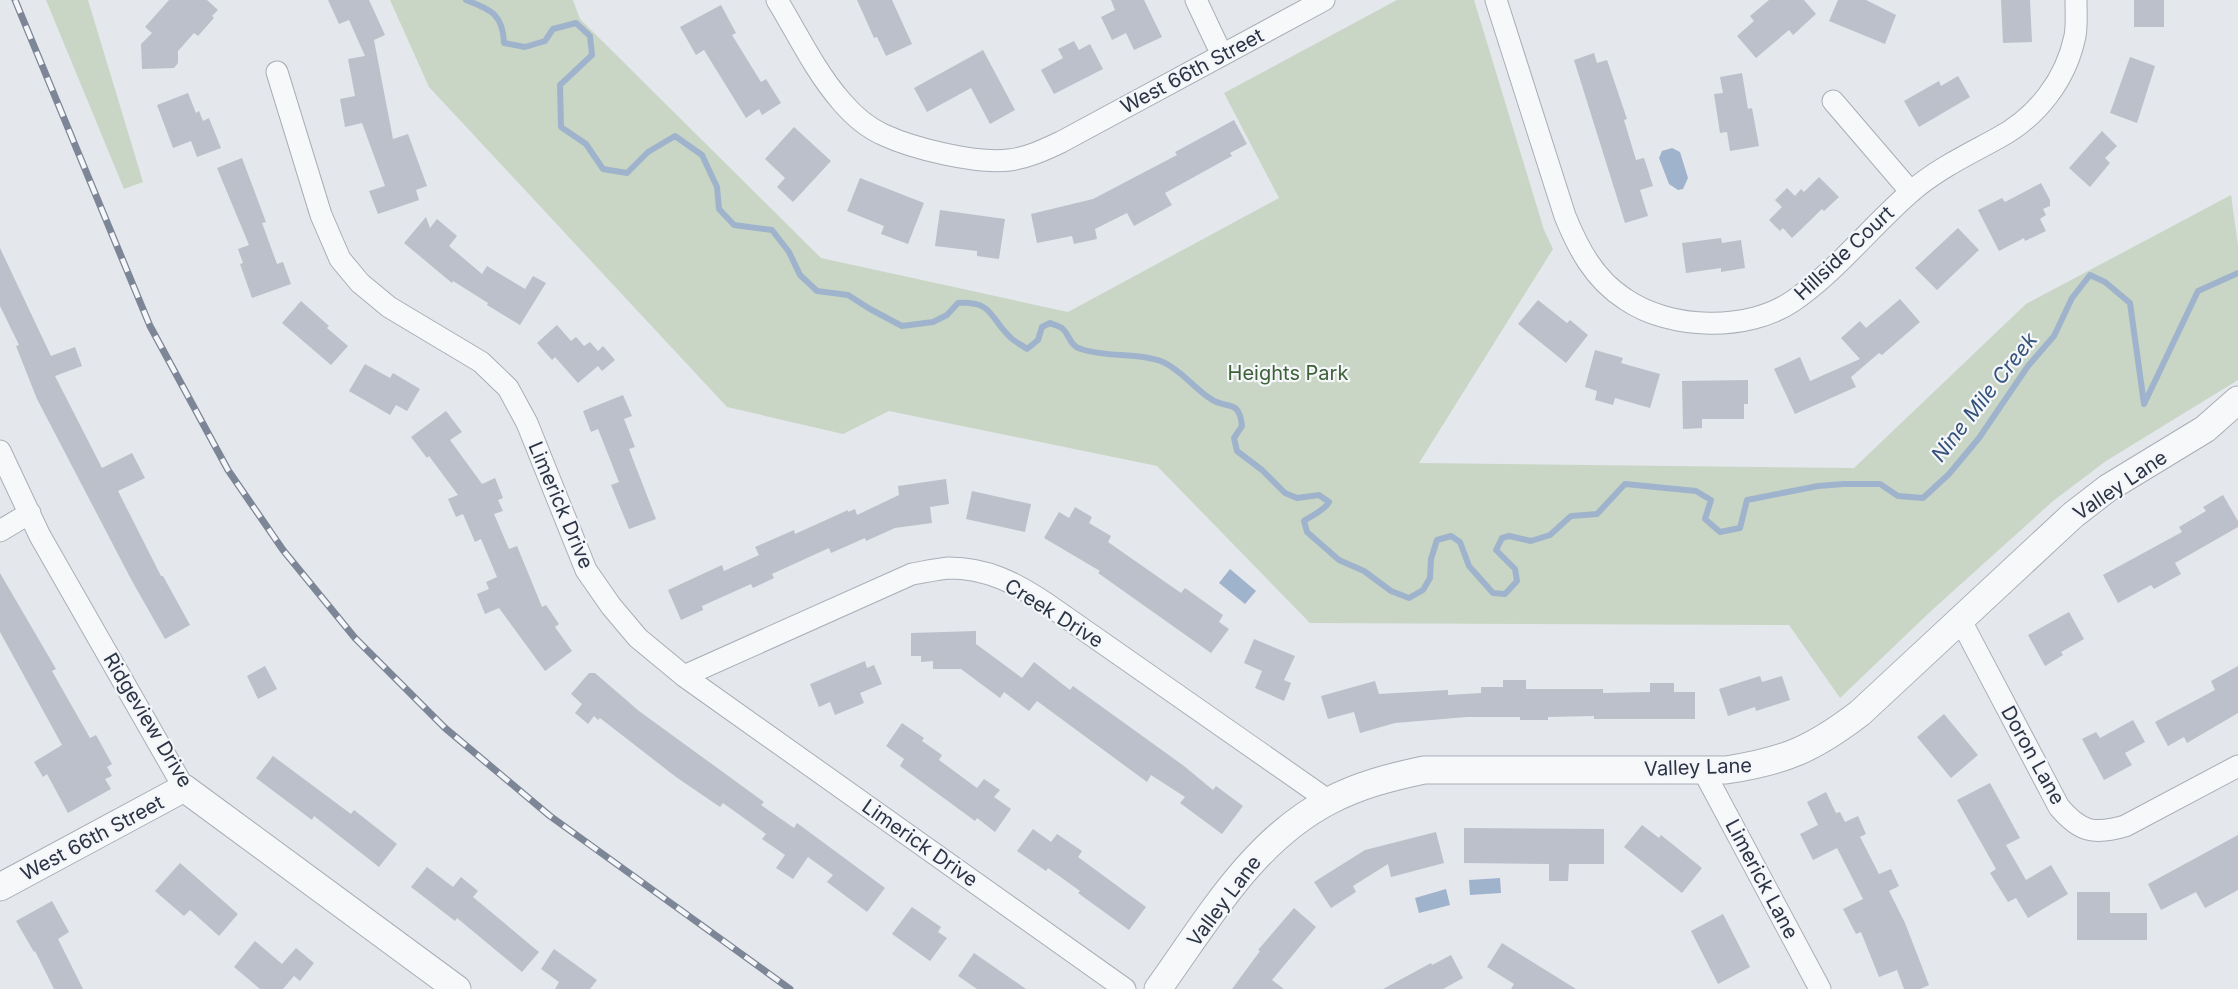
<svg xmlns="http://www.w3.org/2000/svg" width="2238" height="989" font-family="Inter,sans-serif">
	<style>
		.green { fill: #c9d6c5 }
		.water { fill: #9fb4cc }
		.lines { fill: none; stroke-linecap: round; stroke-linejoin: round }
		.stream { stroke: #9fb4cc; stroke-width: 6 }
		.building { fill: #bbc0ca }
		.minor-casing { stroke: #a9aeb7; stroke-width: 23 }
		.tertiary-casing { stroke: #a9aeb7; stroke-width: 29 }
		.minor { stroke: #f7f8fa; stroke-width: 21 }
		.tertiary { stroke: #f7f8fa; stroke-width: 27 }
		.rail-casing { stroke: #7d8696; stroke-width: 7 }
		.rail { stroke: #f4f6f9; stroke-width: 4.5; stroke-dasharray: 14; stroke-linecap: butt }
		.labels { text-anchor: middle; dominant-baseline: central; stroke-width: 4.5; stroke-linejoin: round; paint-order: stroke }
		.street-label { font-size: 20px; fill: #2b3445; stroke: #f4f6f9 }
		.park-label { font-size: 20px; fill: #3f6138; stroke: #f4f6f9 }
		.water-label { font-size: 21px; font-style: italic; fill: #34527a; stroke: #f4f6f9 }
	</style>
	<rect width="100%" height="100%" fill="#e4e7ec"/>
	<!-- green -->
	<path class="green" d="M46,0h42l55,182 -19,7z
		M390,0h183l7,19 241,239 247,54 211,-114 -55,-105 173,-93h77l70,230 9,19 -134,214 435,5 172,-164 205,-109 7,51v134l-132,81 -53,40 -122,110 -91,87 -51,-73 -479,-2 -153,-157 -268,-55 -46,23 -116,-27 -298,-320z"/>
	<!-- water -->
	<path class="water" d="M1672,148l8,4 8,26 -5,11 -5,1 -9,-6 -10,-26 3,-7z
		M1230,569l26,22 -11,13 -26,-21z
		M1500,878l1,15 -31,2 -1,-15z
		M1446,889l4,16 -31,8 -4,-15z"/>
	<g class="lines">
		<!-- stream -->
		<path class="stream" d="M466,0c25,10 37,14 38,43l21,4 20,-6 8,-12 23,-6 14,13 2,19 -32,30 1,42 25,17 17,25 24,4 21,-21 27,-16 27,19 15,32 2,22 15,16 38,5 17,22 11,23 17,16 31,4 22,14 32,17 31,-4 14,-7 11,-12c36,-2 31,15 53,35 4,4 11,7 16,11l11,-9 4,-13 8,-4c4,2 10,3 13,6 7,7 7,17 18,20 26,9 58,3 82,13 18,8 32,27 48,37 16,11 28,-1 31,27l-8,12 3,13 25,19 23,23 12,5 22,-3 10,7c-5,9 -17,13 -25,19l3,11 32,28 25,11 27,20 18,7 14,-8 7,-12 1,-19 6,-19 14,-4 9,6 9,24 24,27 12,1 12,-13 -2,-12 -19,-19 6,-12 7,-2 22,5 19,-6 21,-19 26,-2 28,-30 71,7 15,9 -6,19 15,13 20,-4 7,-28 71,-14 26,-2h36l18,12 25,2 26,-24 30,-36 49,-72 26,-30 18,-38 18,-23 15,7 25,21 14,101 54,-113 40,-18"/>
	</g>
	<!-- building -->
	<path class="building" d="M169,0h38l11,10 -6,6 2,2 -16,18 -4,-3 -16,18v12l-4,5 -32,1 -1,-25 11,-11 -7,-6z
		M328,0h41l16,35 -11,5 19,99 15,-5 19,52 -11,4 3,10 -41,14 -9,-23 16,-5 -23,-63 -17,4 -5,-28 15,-3 -7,-37 17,-3 -16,-36 -10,4z
		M857,0h35l20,44 -26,12 -9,-19 -3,1z
		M1111,0h33l18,37 -28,13 -8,-17 -14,7 -11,-23 14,-7z
		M1769,0h35l12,14 -23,21 -4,-5 -33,28 -19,-22 17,-15 -4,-5z
		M1838,0h28l30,15 -11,29 -56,-23z
		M2001,0h29l2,42 -29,1z
		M2134,0h30v27h-30z
		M721,5l15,28 -4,2 29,47 5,-3 15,24 -19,12 -3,-6 -13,9 -42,-68 -8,5 -16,-28z
		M1074,41l5,9 11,-6 13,25 -49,25 -13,-24 22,-12 -5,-9z
		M983,50l32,60 -25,14 -19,-36 -44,24 -13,-24z
		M1594,53l3,10 10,-3 20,59 -3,1 12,40 8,-2 9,28 -13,4 8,26 -23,7 -51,-163z
		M2130,57l25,9 -18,57 -27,-10z
		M1742,73l6,36 4,-1 7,38 -29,5 -3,-19 -7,1 -6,-39 9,-1 -3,-16z
		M1958,76l12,21 -51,30 -15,-26 35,-20 2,5z
		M188,93l8,20 3,-2 4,10 6,-3 12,30 -24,9 -6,-16 -18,7 -16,-43z
		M1234,120l13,24 -17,9 2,3 -67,37 7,12 -38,21 -7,-13 -32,16 2,10 -23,5 -2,-8 -35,7 -6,-29 62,-15 84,-44 -2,-3z
		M794,127l37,34 -38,41 -16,-15 8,-9 -20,-19z
		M2102,131l15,15 -12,12 5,5 -20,24 -21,-19z
		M242,158l24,64 -4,1 15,41 6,-2 8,22 -39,14 -12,-34 3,-1 -5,-14 11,-4 -32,-77z
		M1819,177l20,20 -15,14 -2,-2 -30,29 -9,-10 -3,3 -11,-11 13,-13 -7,-7 12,-12 8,8 6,-7 3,3z
		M860,178l64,25 -16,41 -27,-10 3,-8 -37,-15z
		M2041,183l9,17v6l-7,3 3,6 -6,4 6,12 -21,10 -1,-3 -25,13 -21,-41 24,-12 3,4z
		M940,210l65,9 -6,40 -22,-3v-5l-42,-5z
		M426,217l4,11 7,-9 20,17 -8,10 33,28 5,-8 38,23 8,-13 13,7 -26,42 -33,-20 1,-2 -35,-22 -1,2 -48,-40z
		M1958,228l21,22 -42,40 -22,-22z
		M1721,238l1,5 19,-3 4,28 -24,4v-4l-35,5 -4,-30z
		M0,248l51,108 24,-9 7,19 -27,10 47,92 30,-15 13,25 -27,13 43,85h2l27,49 -25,14 -33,-58 -95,-182 -21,-53 3,-1 -19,-39z
		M1900,299l20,23 -38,33 -3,-2 -28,24 5,10 -61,27 -21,-45 26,-12 10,24 50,-22 -19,-21 19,-17 6,7z
		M1538,300l29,23 3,-3 18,15 -22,28 -48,-39z
		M301,301l28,25 -2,2 21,18 -17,19 -49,-42z
		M557,325l14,16 5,-4 8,9 6,-4 8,9 5,-5 12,14 -13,11 -4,-5 -20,17 -23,-26 -3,3 -15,-17z
		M1595,350l28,8 -2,5 39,11 -10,34 -35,-10 -2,7 -18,-5 2,-9 -12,-4z
		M365,364l25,14 3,-5 27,16 -13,22 -11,-6 -6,10 -41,-24z
		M1748,380v24h-4v15h-42v9l-19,1 -1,-48z
		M623,395l9,21 -8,3 11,28 -6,2 27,70 -27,10 -18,-44 8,-3 -21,-53 -7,3 -8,-21z
		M446,411l16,21 -12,8 32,44 13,-6 8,20 -5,2 5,11 -9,3 15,35 8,-3 25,61 4,-2 13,19 -4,3 17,24 -27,20 -46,-63 -14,6 -8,-20 12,-5 -3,-7 11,-5 -16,-38 -6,3 -12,-28 -7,3 -8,-18 10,-4 -29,-39 -2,2 -16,-21z
		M946,479l3,25 -19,3 2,16 -37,5 -29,13 -1,-3 -34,15 -2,-5 -57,26 2,4 -21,10 -2,-4 -49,22 1,4 -22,10 -13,-30 54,-25 2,6 35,-16 -4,-8 39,-17 1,4 53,-24v2l7,-3 2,6 42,-20 -1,-9z
		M972,491l59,13 -6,28 -59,-13z
		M2223,495l15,26v6l-63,36 6,11 -27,15 -3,-4 -33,18 -15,-28 79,-43 -3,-5 27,-16 -3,-4z
		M1075,507l17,10 -3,6 22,13 -3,6 73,51 4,-5 38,27 -4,7 10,7 -18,24 -113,-80 2,-2 -56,-33 15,-26 10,6z
		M0,573l56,96 -4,2 38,67 6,-3 16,29 -5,3 5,9 -7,3 6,10 -43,24 -21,-39 -4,3 -9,-15 28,-17 -62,-113z
		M2069,612l15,27 -23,13 2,3 -18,11 -17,-31z
		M976,631v13l46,34 12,-16 36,28 3,-4 111,80 29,24 3,-4 27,20 -21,28 -42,-31 5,-6 -34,-22 -4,7 -110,-81 -8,10 -25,-19 -4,6 -39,-29h-28v-8l-12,1v-6h-10v-23z
		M1254,639l41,17 -11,24 7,3 -7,18 -29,-13 7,-17 -18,-8z
		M865,661l2,7 7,-3 8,19 -22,9 4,10 -29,12 -5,-13 -11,5 -9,-23z
		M265,666l12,23 -19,10 -11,-23z
		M2238,666v47l-51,30 -3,-6 -16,9 -13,-24 60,-32 -4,-9z
		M589,673h6l44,38 125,91 -3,3 33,23 3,-5 88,65 -18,24 -40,-30 6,-7 -25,-18 -15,22 -17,-11 9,-13 -23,-16 4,-5 -43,-31 -3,4 -44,-30 -76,-59 -2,2 -4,-4 -6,8 -13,-11 7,-9 -11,-10z
		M1760,676l2,6 20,-6 8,24 -34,11 -1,-4 -27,9 -9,-27z
		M1503,680h23v9h77v4l47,-1v-9h24v9h21v27h-101v-3l-46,1v3h-28v-3h-53l-72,6 -35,10 -6,-21 -26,7 -7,-23 54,-15 4,13 69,-4v5l33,-2v-6h22z
		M1944,714l34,41 -27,23 -34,-41z
		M2133,720l12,22 -20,11 7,12 -28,15 -22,-41 14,-7 4,6z
		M902,723l22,15 -2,3 20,14 -3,5 38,28 7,-9 16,11 -6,7 17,12 -16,23 -18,-14 -2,3 -75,-55 4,-7 -18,-13z
		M273,756l78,58 3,-4 43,34 -18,23 -65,-51 -2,4 -56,-42z
		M1990,783l30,55 -14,7 20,35 25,-15 17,29 -40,24 -12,-20 -8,4 -18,-29 6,-4 -39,-69z
		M1826,792l10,21 4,-1 5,10 13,-6 8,18 -6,3 19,37 12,-5 8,17 -10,5 16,32 24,62 -9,4h-16l-7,-19 -18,7 -18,-45 -5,2 -13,-25 20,-10 -26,-51 -24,12 -13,-26 18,-9 -11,-23z
		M1642,825l17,13 2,-3 41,33 -20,25 -58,-46z
		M1464,828l140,1v35h-35l-1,17h-19v-17l-85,-1z
		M1033,829l18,13 6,-8 25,17 -4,6 68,50 -17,23 -51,-37 2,-2 -32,-23 -2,3 -29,-20z
		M1436,832l8,31 -53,14 -3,-13 -35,22 3,6 -25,16 -17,-26 51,-32z
		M2238,835v55l-33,18 -9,-16 -35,18 -13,-26z
		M180,863l58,51 -19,22 -29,-26 -6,6 -29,-25z
		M427,867l26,20 8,-10 17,14 -5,6 66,55 -17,20 -65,-54 -2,3 -44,-34z
		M2077,892h33v21h37v27h-70z
		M52,901l17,31 -11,7 25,50h-29l-19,-38 -1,1 -18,-31z
		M912,907l29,20 -3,5 9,6 -17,23 -38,-27z
		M1294,908l22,19 -44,53 12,9h-52l28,-38 -2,-1z
		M1723,914l27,53 -32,17 -27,-53z
		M255,941l27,23 14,-16 18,15 -14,18 -6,-5 -11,13h-23l-26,-22z
		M1502,943l74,46h-65l3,-5 -27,-17z
		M554,949l43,31 -7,9h-35l4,-7 -18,-13z
		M974,953l52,36h-49l-19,-13z
		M1451,955l12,23 -20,11h-60l48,-26 1,2z"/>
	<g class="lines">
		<!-- minor casing -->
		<g class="minor-casing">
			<path id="minor" d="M777,0c20,33 38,71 64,101 11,13 27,27 43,34 30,14 93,29 125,25 18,-2 35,-10 52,-18l263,-142
				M1196,0l26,55
				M1496,0l69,216c13,32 29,63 60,83 45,31 123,33 168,2 45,-31 79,-76 120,-111 26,-22 56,-36 85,-52 39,-21 68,-58 77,-102 2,-11 1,-24 1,-36
				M277,72l44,143 19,44 20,24 29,24 92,55 27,26 19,35 59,147 25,36 27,32 46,38 441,313
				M1833,101l78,91
				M0,451l40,85 144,252
				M0,531l30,-18
				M1960,619l99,188c21,25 35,28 66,19l113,-60
				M684,676l228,-102c12,-2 25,-5 37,-6 38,0 67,15 98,36l282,197
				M1703,770l117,219"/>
		</g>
		<!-- tertiary casing -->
		<g class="tertiary-casing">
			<path id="tertiary" d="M0,887l184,-99 273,201
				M1158,989c49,-68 94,-148 171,-188 30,-16 62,-24 95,-31h302c59,-9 87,-21 134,-57l213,-198 35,-27 97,-59 33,-29"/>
		</g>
		<!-- minor -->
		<use href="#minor" class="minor"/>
		<!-- tertiary -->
		<use href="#tertiary" class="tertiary"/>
		<!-- rail casing -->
		<g class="rail-casing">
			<path id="rail" d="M15,0l135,326 78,144 55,80 72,88 90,90 105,88 240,173"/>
		</g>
		<!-- rail -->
		<use href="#rail" class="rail"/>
	</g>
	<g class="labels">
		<!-- street labels -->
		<g class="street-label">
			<text transform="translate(1192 71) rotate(-28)">West 66th Street</text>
			<text transform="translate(1844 253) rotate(-43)">Hillside Court</text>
			<text transform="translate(2120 485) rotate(-34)">Valley Lane</text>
			<text transform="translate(561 505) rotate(67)">Limerick Drive</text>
			<text transform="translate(1054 613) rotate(32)">Creek Drive</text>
			<text transform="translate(148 720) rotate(59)">Ridgeview Drive</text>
			<text transform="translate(2033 755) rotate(61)">Doron Lane</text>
			<text transform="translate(1698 767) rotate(-2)">Valley Lane</text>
			<text transform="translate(92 838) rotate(-28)">West 66th Street</text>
			<text transform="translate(920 843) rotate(35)">Limerick Drive</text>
			<text transform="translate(1762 879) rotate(62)">Limerick Lane</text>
			<text transform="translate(1224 901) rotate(-53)">Valley Lane</text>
		</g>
		<!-- park labels -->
		<g class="park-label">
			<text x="1288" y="373">Heights Park</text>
		</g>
		<!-- water labels -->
		<g class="water-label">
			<text transform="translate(1984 397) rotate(-52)">Nine Mile Creek</text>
		</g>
	</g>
</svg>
